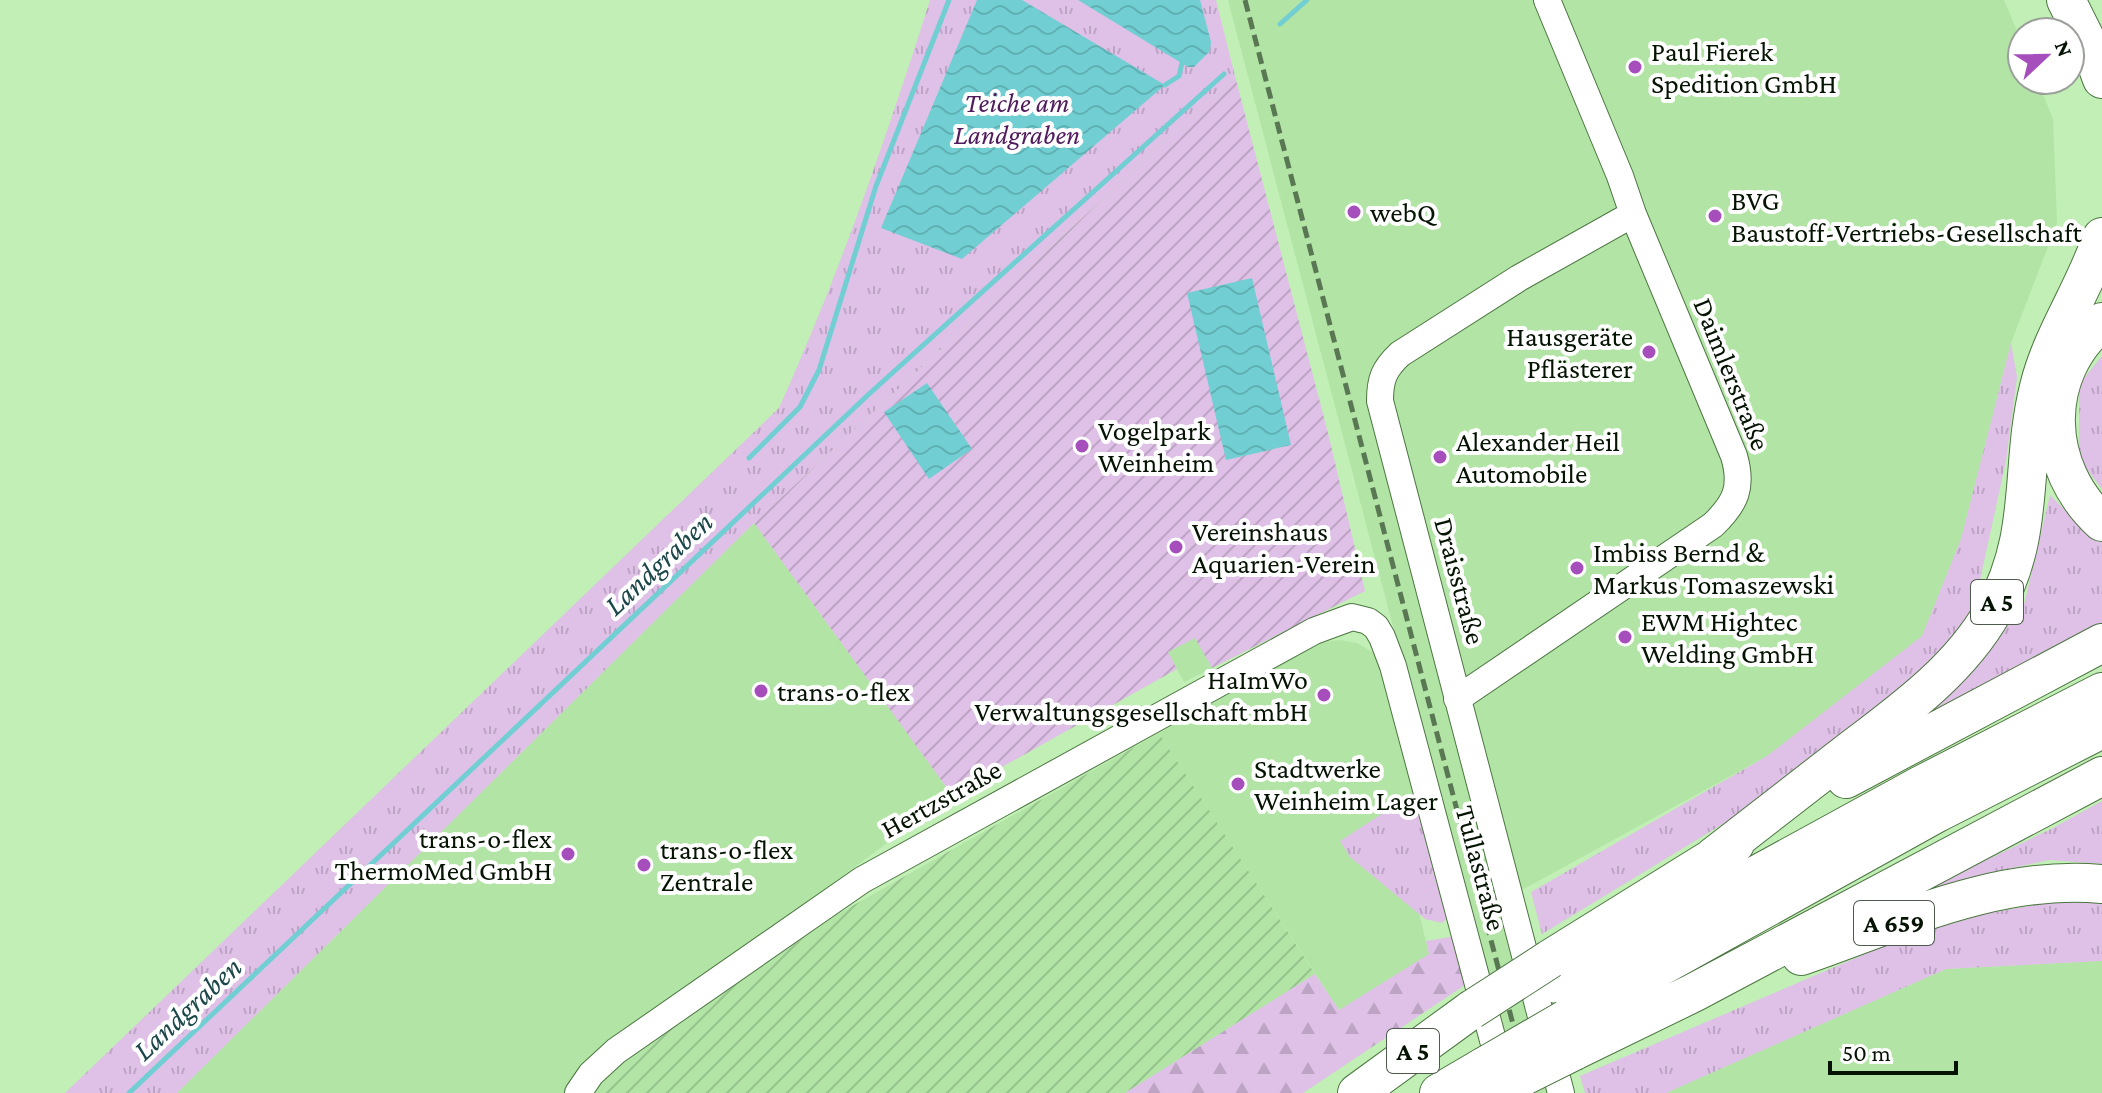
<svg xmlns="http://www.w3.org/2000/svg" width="2102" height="1093" font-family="'Crimson Pro',serif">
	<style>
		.built { fill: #b1e4a5 }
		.industrial { fill: url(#industrial-furrows) }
		.grass { fill: url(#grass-tufts) }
		.forest { fill: url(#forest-firs) }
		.garden { fill: url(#garden-furrows) }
		.water { fill: url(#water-waves) }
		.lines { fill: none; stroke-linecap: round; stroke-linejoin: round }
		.stream { stroke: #71cfd3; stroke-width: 5 }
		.minor-casing { stroke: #4c7641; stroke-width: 28 }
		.highway-casing { stroke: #4c7641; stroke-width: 40 }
		.minor { stroke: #fff; stroke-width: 26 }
		.highway { stroke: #fff; stroke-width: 38 }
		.rail { stroke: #5a7753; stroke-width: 5; stroke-dasharray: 12 6; stroke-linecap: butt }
		.highway-bridge-casing { stroke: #4c7641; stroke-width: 40; stroke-linecap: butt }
		.highway-bridge { stroke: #fff; stroke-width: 38 }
		.poi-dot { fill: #a64fbc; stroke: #fff; stroke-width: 3 }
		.labels { text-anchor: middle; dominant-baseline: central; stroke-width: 8; stroke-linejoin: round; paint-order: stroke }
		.shield { fill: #fff; stroke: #4f5a4e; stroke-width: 2 }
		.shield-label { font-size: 26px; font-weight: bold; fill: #041302 }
		.poi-label { font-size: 28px; fill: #041302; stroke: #fff; text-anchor: start }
		.park-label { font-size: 28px; font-style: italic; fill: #501b5d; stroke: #fff }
		.street-label { font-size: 28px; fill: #041302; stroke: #fff }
		.water-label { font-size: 30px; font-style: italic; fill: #1c4749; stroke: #fff }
	</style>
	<defs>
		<pattern id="industrial-furrows" width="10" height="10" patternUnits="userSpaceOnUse" patternTransform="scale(2)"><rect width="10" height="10" fill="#b1e4a5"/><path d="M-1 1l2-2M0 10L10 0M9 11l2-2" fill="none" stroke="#97c38c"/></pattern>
		<pattern id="grass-tufts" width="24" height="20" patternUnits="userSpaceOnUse" patternTransform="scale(2)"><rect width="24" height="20" fill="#dfc0e7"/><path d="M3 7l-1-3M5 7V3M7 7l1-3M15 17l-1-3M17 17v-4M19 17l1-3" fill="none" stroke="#bea4c4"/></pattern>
		<pattern id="forest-firs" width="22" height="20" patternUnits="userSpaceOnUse" patternTransform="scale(2)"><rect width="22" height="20" fill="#dfc0e7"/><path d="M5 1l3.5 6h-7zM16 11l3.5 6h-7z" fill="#bea4c4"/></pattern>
		<pattern id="garden-furrows" width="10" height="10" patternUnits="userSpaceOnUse" patternTransform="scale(2)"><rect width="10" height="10" fill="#dfc0e7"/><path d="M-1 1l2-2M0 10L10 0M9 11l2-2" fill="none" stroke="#bea4c4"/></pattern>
		<pattern id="water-waves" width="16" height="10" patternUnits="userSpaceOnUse" patternTransform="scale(2)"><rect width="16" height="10" fill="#71cfd3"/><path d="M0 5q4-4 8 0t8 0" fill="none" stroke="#60b1b4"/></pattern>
	</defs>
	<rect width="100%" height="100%" fill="#c1efb5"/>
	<!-- built -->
	<path class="built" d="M1228,0h776l18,43v37h15l16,39 4,104 -46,120 -50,196 -39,97 -155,120 -271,148 54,189h-34z
		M754,523l198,272 -150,111 -181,127 7,26 -25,34h-426z
		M1196,637l16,31 -28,14 -16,-30z
		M1339,640l18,3 15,9 7,13 66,236 -27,8 11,45 -90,56 -180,-277 159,-90z
		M2102,961v132h-436l280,-124z"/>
	<!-- industrial -->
	<path class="industrial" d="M1159,733l156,241 -190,119h-522l25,-34 210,-145z"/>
	<!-- grass -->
	<path class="grass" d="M930,0h286l19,76 -481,447 -577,570h-112l714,-685c60,-133 107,-269 151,-408z
		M2011,343l6,34 -11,84 -35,160 51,-8 28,-118 39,39 13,9v89l-246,126 72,-88 -179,138 -207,126 -11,-42 236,-136 155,-120 39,-97z
		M2102,356v133l-23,-30v-75z
		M1414,793l35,124 -7,6 -17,-4 -75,-62 -10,-16z
		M2102,801v63l-53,-4 -49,11 -174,66 225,-108z
		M2102,898v63l-156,8 -280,124h-81l-5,-17 320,-137 84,-25 55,-10z"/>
	<!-- forest -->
	<path class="forest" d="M1456,936l12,47 -165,110h-178l190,-119 24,36 90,-56 -3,-13z"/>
	<!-- garden -->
	<path class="garden" d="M1235,76l94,361 36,154 -153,77 -17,-30 -27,14 9,17 -225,126 -198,-272z"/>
	<!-- water -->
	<path class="water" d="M977,0h45l143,85 -203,174 -81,-31z
		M1078,0h122l11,42 -1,9 -16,16h-6z
		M1252,278l39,167 -65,15 -39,-167z
		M927,383l45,66 -43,30 -45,-67z"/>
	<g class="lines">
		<!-- stream -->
		<path class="stream" d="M1280,24l27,-24
			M1165,85l14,-9 3,-13
			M749,458l51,-51 19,-37 57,-184 73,-186
			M129,1093l740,-699 355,-320"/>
		<!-- minor casing -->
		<g class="minor-casing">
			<path id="minor" d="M1457,699l256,-174c23,-22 30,-38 21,-69l-101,-242 -13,-38 -73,-176
				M578,1093l13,-19 25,-23 246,-171 452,-249 38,-14 16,4 8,6 6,10 11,29 109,408
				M1561,1093l-181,-692c0,-22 4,-32 20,-47l119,-76 114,-64"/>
		</g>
		<!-- highway casing -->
		<g class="highway-casing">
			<path id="highway" d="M2066,0l26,52 10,27
				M2102,322c-64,53 -59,147 0,200
				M1846,779l256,-136
				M1713,857c44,-34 89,-69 134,-104 54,-41 112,-82 146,-142 44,-78 26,-144 46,-224 13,-53 46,-98 63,-150
				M1801,956c96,-33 197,-82 301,-72
				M1550,959l185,-115
				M1557,984l364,-199 181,-93
				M1566,1019l371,-206 165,-84
				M1574,1051l119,-58 409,-217
				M1357,1093l114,-83
				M1439,1093l46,-27"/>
		</g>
		<!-- minor -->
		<use href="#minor" class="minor"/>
		<!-- highway -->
		<use href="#highway" class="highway"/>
		<!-- rail -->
		<path class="rail" d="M1245,0l286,1093"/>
		<!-- highway-bridge casing -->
		<g class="highway-bridge-casing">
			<path id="highway-bridge" d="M1471,1010l79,-51
				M1485,1066l81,-47
				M1492,1092l82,-41"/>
		</g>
		<!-- highway-bridge -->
		<use href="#highway-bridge" class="highway-bridge"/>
	</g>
	<!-- markers -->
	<g class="poi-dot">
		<circle cx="1635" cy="67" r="8"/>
		<circle cx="1354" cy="212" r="8"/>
		<circle cx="1715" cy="216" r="8"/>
		<circle cx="1649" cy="352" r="8"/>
		<circle cx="1082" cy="446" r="8"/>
		<circle cx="1440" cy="457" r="8"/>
		<circle cx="1176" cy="547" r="8"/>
		<circle cx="1577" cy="568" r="8"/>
		<circle cx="1625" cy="637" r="8"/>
		<circle cx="761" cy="691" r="8"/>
		<circle cx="1324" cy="695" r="8"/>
		<circle cx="1238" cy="784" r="8"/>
		<circle cx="568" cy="854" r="8"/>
		<circle cx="644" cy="865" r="8"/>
	</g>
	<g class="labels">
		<!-- shield labels -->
		<g class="shield">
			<rect x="1971" y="580" width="52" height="44" rx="6"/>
			<rect x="1854" y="901" width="80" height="44" rx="6"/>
			<rect x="1387" y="1029" width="52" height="44" rx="6"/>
		</g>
		<g class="shield-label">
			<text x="1997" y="602">A 5</text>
			<text x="1894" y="923">A 659</text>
			<text x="1413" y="1051">A 5</text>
		</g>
		<!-- poi labels -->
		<g class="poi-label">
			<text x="1651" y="51">Paul Fierek<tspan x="1651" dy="32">Spedition GmbH</tspan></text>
			<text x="1731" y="200">BVG<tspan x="1731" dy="32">Baustoff-Vertriebs-Gesellschaft</tspan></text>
			<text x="1370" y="212">webQ</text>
			<text x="1633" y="336" text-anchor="end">Hausgeräte<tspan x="1633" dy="32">Pflästerer</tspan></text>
			<text x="1098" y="430">Vogelpark<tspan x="1098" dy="32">Weinheim</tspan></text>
			<text x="1456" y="441">Alexander Heil<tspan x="1456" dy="32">Automobile</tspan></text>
			<text x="1192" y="531">Vereinshaus<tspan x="1192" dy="32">Aquarien-Verein</tspan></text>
			<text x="1593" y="552">Imbiss Bernd &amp;<tspan x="1593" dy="32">Markus Tomaszewski</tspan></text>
			<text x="1641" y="621">EWM Hightec<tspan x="1641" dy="32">Welding GmbH</tspan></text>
			<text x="1308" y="679" text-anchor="end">HaImWo<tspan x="1308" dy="32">Verwaltungsgesellschaft mbH</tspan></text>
			<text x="777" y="691">trans-o-flex</text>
			<text x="1254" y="768">Stadtwerke<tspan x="1254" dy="32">Weinheim Lager</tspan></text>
			<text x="552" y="838" text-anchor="end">trans-o-flex<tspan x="552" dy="32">ThermoMed GmbH</tspan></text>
			<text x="660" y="849">trans-o-flex<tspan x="660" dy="32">Zentrale</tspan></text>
		</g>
		<!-- park labels -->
		<g class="park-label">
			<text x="1017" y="102">Teiche am<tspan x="1017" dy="32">Landgraben</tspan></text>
		</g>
		<!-- street labels -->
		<g class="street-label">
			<text transform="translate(1732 374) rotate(68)">Daimlerstraße</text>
			<text transform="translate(1460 581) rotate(75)">Draisstraße</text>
			<text transform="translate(941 799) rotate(-29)">Hertzstraße</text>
			<text transform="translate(1481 868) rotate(75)">Tullastraße</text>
		</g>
		<!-- water labels -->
		<g class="water-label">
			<text transform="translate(658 563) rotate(-43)">Landgraben</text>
			<text transform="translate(187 1008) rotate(-43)">Landgraben</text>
		</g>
	</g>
	<!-- north arrow -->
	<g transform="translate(2046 56) rotate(68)"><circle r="38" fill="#ffffff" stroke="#9ba19a" stroke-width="2"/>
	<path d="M0-6L14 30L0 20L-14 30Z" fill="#a64fbc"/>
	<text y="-12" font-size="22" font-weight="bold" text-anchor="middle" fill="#041302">N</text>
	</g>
	<!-- scale -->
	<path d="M1830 1061v12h126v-12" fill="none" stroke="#041302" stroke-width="4"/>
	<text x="1842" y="1061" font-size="24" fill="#041302" stroke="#ffffff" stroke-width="6" paint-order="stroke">50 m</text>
</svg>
